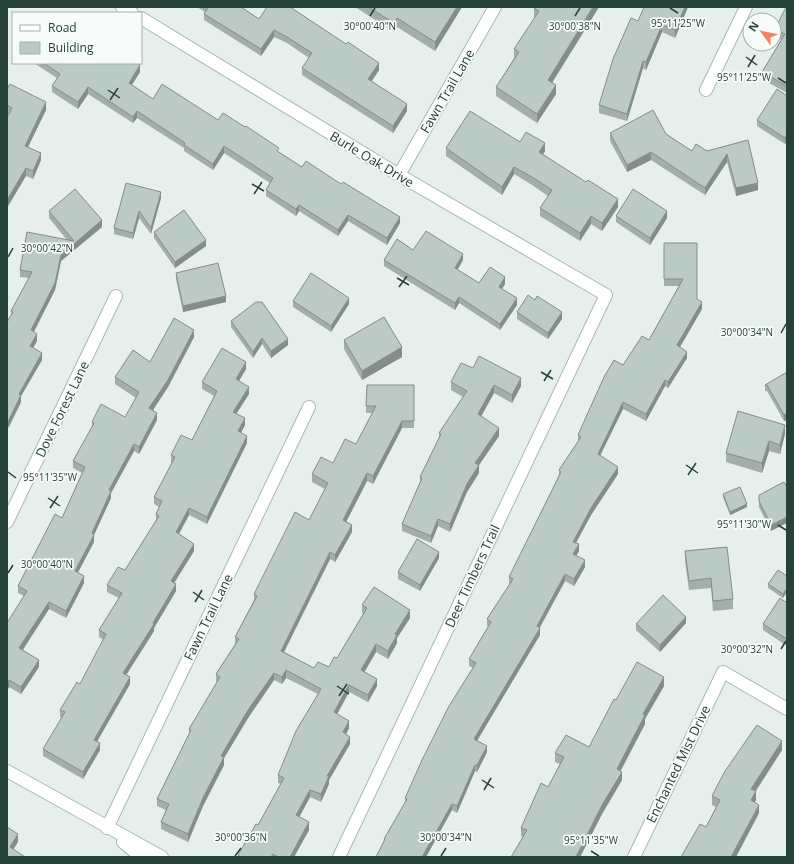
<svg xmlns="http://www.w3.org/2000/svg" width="794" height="864" font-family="'Open Sans',sans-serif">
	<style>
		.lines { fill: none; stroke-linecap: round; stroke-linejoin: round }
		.street-casing { stroke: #a8b8b2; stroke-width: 14 }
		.secondary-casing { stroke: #a4bbb3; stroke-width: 14 }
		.street { stroke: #fff; stroke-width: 12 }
		.secondary { stroke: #fff; stroke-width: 12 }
		.wall { fill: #a1aea9 }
		.shaded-wall { fill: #838d89 }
		.building { fill: #bbcac4; stroke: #838d89 }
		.ticks { fill: none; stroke: #24423a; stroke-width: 1.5 }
		.labels { text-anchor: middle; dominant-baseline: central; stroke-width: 3.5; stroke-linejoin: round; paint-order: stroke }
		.street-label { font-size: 13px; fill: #24423a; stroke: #f7fbf9 }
		.ticks-label { font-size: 10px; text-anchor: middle; fill: #24423a; stroke: #f7fbf9; stroke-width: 3.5; stroke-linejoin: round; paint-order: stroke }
	</style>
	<rect width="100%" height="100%" fill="#e6efeb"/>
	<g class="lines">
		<!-- street casing -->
		<g class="street-casing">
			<path id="street" d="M122,7l10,6
				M141,18l258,157 207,120 -267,562
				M706,90l40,-83
				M399,175l96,-168
				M7,522l109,-226
				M107,828l202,-421
				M634,857l89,-185 64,37"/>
		</g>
		<!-- secondary casing -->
		<g class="secondary-casing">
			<path id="secondary" d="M7,771l155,86
				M123,842l18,15"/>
		</g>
		<!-- street -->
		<use href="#street" class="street"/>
		<!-- secondary -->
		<use href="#secondary" class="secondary"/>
	</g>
	<!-- wall -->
	<path class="wall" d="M197,7h44l18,12 120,51 -7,11 35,30 -14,22 -91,-58v-7l7,-10 -22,-15 -13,-6 -13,19 -57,-36v-6l1,-2z
		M355,7h107l-27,44 -38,-24 -3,5z
		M599,7l-47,76 4,11 -19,29 -41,-27v-9l18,-29v-9l21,-31 -1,-1v-9z
		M688,7l-13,31 -13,-6 -16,38 -3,-2 -16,53 -28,-8v-8l39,-84z
		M787,7v86l-25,-14v-7l19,-32 -6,-4v-7z
		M34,63h103l3,9 -8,13 21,14 65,21 61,33 23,14 98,56 -13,22 -39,-24 -10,15 -39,-25 -3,5 -30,-20v-6l4,-7 -46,-30 -11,17 -29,-19v-3l-47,-30 -4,5 -45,-29 -10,15 -26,-17v-6l5,-8z
		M7,89l39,21 -18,37 13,13 -8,19 -7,-3 -17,-62 -2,-1z
		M787,96v45l-2,3 -28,-18v-6z
		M610,133l56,1 26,17h15l41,-11 10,50 -22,6 -9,-34 -22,33 -54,-35 -24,12 -17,-31z
		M520,142l25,9 -2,3 75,53 -16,24 -11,-7 -11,17 -40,-25v-8l8,-12 -16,-11 -18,-11 -12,21 -56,-39v-8z
		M161,192v6l-10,36 -12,-16 -6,21 -19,-5v-6z
		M49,211l53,16 -41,34 -6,29 -21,42 3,9 -4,7 9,12 -21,36v6l-12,25 2,-116 18,-33 -9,-1v-7l47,-30 -18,-22z
		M616,216l51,2 -17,27 -34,-23z
		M154,232l52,14 -31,22 -21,-30z
		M664,243l38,66 -22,38 7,11 -19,30 -3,-2 -19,35 -23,-12 -23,46 18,19 -27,41 -15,28 3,8 -3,5 9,11 -11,19 -9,-5 -26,47 1,7 -63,105 10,12 -10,20 -2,-1 -18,42 -5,-3 -26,47h-50l8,-15v-3l21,-36v-5l68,-130 -4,-2v-7l19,-33h-1v-7l23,-35h-1v-7l50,-101v-6l19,-28v-7l45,-70 26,-25 30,-54h-15z
		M413,250l50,10 -6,10 22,13 26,1 -3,5 15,16 -17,25 -41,-27 -4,7 -71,-44v-6z
		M176,273l50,29 -43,10 -7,-33z
		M293,301l56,3 -18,28 -38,-25z
		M517,312l45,7 -14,20 -31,-20z
		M231,321l57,24 -17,13 -9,-14 -9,14 -22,-31z
		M194,337l-26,50 -15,23 4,10 -18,34 -5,-3 -23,42v5l-17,37v7l-16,30 6,11 -18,35 -17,-9 -26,41 16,17 -18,27 -12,-7 -2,4 17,-95 -6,-3v-7l44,-68 20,-45 -9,-5v-7l19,-33v-6l33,-5 11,-19 -21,-14v-7l35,-15z
		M344,340l58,17 -40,23 -18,-31z
		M473,368l48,18 -9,17 -18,-10 -13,23 18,20 -20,29v8l-12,19 -17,40 -12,-6 -7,17 -29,-12v-7l18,-42v-5l19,-39v-5l24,-36 -12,-7v-8z
		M246,369l-7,11 10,14 -13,20 9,11 -4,8 6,10 -40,81 -18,-9 -10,19 15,17 -20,32 2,8 -22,37v3l-28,44 4,9 -33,57 3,9 -17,29 -40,-23v-7l19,-31 -2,-1v-7l20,-26 24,-44 -5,-3v-7l20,-32 -12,-6v-7l18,-15 31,-50v-6l3,-7 -5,-3v-7l18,-35h-1v-7l21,-15 22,-44 -12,-7v-7z
		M787,372v48l-3,1 -17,-30h-2v-6z
		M367,385h47v43h-12l-29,56 -6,-3 -21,41 6,10 -17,30 -5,-3 -46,93 30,16 15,-1 8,-9 26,-44 -1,-1v-8l48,13 -13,20v5l-9,16 -12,-7 -12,20 13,14 -9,16 -19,-10 -12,22 12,14 -3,6 4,10 -21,36v4l-8,18 -11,-5 -11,20 10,13 -15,27h-56v-2l20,-30 23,-41 -3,-1v-8l40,-81 -32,-16 -4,6 -8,-4 -26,38 -24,40v7l-21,41 -15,36 -27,-13v-7l5,-12 -9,-4v-7l32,-65v-5l28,-47 -1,-1v-7l19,-30v-7l19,-37v-6l55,-74 16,-31 -13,-7v-8l21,-11 23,-19 16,-31h-6z
		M785,434l-5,20 -11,-3 -7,22 -36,-11v-9z
		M787,487l-16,44 -12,-24v-12z
		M723,494l24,13 -17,8 -7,-18z
		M685,551l48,48v10l-20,2 -2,-23 -22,2 -4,-29z
		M439,558l-19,33 -22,-12v-7z
		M787,576l-4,22 -15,-10v-4z
		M787,603v43l-24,-16v-6z
		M686,623l-26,29 -24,-22v-6z
		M664,686l-19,33v5l-25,47 2,9 -20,34 -22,43h-69l12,-20 -2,-1v-8l27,-41 12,-23 -5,-2v-9l34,-6 27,-47z
		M782,750l-26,41v9l-1,2 4,11 -23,44h-55l25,-30 10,-20 -4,-2v-9z"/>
	<!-- shaded-wall -->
	<path class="shaded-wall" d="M457,7h5l-27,44v-9z
		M593,7h6l-51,82v-9z
		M685,7h3l-13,31v-8z
		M397,18v9l-3,5v-9z
		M662,25v7l-16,38v-8z
		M274,30v7l-13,19v-7z
		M643,61v7l-16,53v-7z
		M379,63v7l-11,16v-7z
		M140,65v7l-11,17v-6z
		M556,85v9l-19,29v-9z
		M88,87v7l-10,15v-7z
		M46,102v8l-21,43v-7z
		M407,104v7l-14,22v-7z
		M137,111v7l-4,5v-6z
		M787,134v7l-2,3v-6z
		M545,143v8l-6,9v-8z
		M224,146v7l-11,17v-6z
		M651,152v8l-24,12v-7z
		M41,153v7l-8,19v-8z
		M727,154v8l-22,33v-7z
		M514,167v7l-12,21v-8z
		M26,168v8l-19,32v-8z
		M758,183v7l-22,6v-8z
		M161,192v6l-10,36v-6z
		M618,199v8l-16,24v-8z
		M299,205v6l-3,5v-7z
		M139,211v7l-6,21v-6z
		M667,211v7l-17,27v-7z
		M348,215v6l-10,15v-6z
		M591,216v8l-11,17v-8z
		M400,217v6l-13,22v-7z
		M102,220v7l-41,34 -6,29 -24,47v-7l30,-75z
		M206,240v6l-31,22v-6z
		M463,254v6l-8,14v-6z
		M505,277v7l-6,9v-6z
		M226,296v6l-43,10v-6z
		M459,297v6l-4,7v-7z
		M349,298v6l-18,28v-6z
		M517,298v7l-17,25v-6z
		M702,302v7l-25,43v-7z
		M562,312v7l-14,20v-6z
		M194,330v7l-26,50 -19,29v-8z
		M37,334v7l-7,12v-7z
		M262,338v6l-9,14v-6z
		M288,339v6l-17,13v-7z
		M402,347v10l-40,23v-9z
		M687,352v6l-19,30v-6z
		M42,353v7l-21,36v6l-14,28v-6l12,-30z
		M246,362v7l-10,17v-7z
		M521,378v8l-9,17v-8z
		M665,380v6l-19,35v-7z
		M494,385v8l-16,29v-8z
		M249,387v7l-16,25v-7z
		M623,402v7l-25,51v-6z
		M157,413v7l-18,34v-7z
		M787,413v7l-3,1v-6z
		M245,418v7l-7,13v-7z
		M402,421v7l-29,56v-8z
		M785,425v9l-5,20v-9z
		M499,428v8l-20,29v8l-12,19 -17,40v-8l25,-61z
		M247,436v7l-40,81v-7z
		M769,441v10l-7,22v-10z
		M134,444v7l-23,42v5l-17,37v7l-19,36v-7l17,-38 17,-43z
		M618,467v7l-27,41 -18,33v-6l18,-34z
		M367,473v8l-24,47v-8z
		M747,504v3l-17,8v-3z
		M189,508v7l-13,24v-7z
		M787,517v6l-16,8v-6z
		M438,519v7l-7,17v-7z
		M352,525v7l-17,30v-7z
		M194,544v7l-23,37v-7z
		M579,544v7l-6,10v-7z
		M330,552v7l-49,99v-7z
		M439,552v6l-19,33v-6z
		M585,560v7l-11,19v-7z
		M565,574v7l-27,50 2,-3v7l-66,111v-7z
		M84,576v7l-18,35v-7z
		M176,584v7l-22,37v3l-31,49v-7z
		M787,588v4l-4,6v-4z
		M49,602v7l-30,46v-7z
		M410,610v8l-13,20v5l-9,16v-8l7,-17z
		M686,617v6l-26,29v-7z
		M376,644v8l-15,26v-8z
		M39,660v7l-18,27v-7z
		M286,670v8l-4,6v-7z
		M274,673v7l-26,38 -24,40v7l-21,41 -15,36v-8l33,-78 27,-46z
		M130,677v7l-36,63v-7z
		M664,677v9l-19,33v5l-28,54v-9l26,-55z
		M377,679v7l-9,16v-7z
		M9,680v7l-2,4v-7z
		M349,685v7l-15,28v-8z
		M349,721v7l-6,12v-8z
		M350,737v7l-21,36v4l-8,18v-8l6,-18z
		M782,741v9l-31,48v-9z
		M100,743v7l-17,29v-7z
		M487,746v6l-10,20v-7z
		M475,765v6l-18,42v-7z
		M622,772v8l-20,34 -22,43h-4l26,-52z
		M310,790v7l-14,26v-8z
		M756,791v9l-5,9v-9z
		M452,804v6l-26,47h-4z
		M759,805v8l-23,44h-5z
		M309,822v8l-15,27h-4z
		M18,834v8l-8,13v-8z"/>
	<!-- building -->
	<path class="building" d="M207,7h34l18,12 8,-12h23l56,37 2,-2 31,21 -11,16 39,25 -14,22 -91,-58 10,-15 -25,-16 -13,-7 -13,19 -57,-35 4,-6z
		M368,7h89l-22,35 -38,-24 -3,5z
		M535,7h58l-45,73 8,5 -19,29 -41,-27 23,-35 -5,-3 25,-38 -5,-3z
		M644,7h41l-10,23 -13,-5 -16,37 -3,-1 -16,53 -28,-9 14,-46 18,-41 7,3z
		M786,7h1v79l-25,-14 23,-38 -10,-5z
		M44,63h93l3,2 -11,18 24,16 9,-15 56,36 5,-7 22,14 1,-1 33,22 -2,3 25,16 4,-6 35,23 2,-2 57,35 -13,21 -39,-23 -10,15 -39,-25 -3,4 -30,-19 7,-12 -49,-32 -11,18 -29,-19 1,-2 -48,-32 -4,6 -45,-30 -10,15 -26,-16 8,-12z
		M10,84l36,18 -21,44 16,7 -8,18 -7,-3 -19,32v-82l5,-10 -5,-3v-16z
		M777,89l10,7v38l-2,4 -28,-18z
		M653,110l13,24 26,17 4,-7 11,7 41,-11 10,43 -22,5 -9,-34 -22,34 -54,-36 -24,13 -17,-32z
		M470,111l50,31 6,-10 19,11 -6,9 47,30 2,-2 30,19 -16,24 -11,-7 -11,17 -40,-25 12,-18 -20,-13 -18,-10 -12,20 -56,-39z
		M126,183l35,9 -10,36 -12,-17 -6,22 -19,-5z
		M75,189l27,31 -41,35 -6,28 -24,47 6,4 -7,12 12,7 -23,41 2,1 -14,29v-102l6,-10 -2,-1 21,-39 -12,-2 7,-38 47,9 -25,-30z
		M633,189l34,22 -17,27 -34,-22z
		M184,210l22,30 -31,22 -21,-30z
		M426,231l37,23 -8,14 24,15 11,-16 15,10 -6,10 18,11 -17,26 -41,-27 -4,6 -71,-43 13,-21 16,11z
		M664,243h33v56l5,3 -25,43 10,7 -19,30 -3,-2 -19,34 -23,-12 -25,52 20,13 -27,41 -18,34 6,2 -6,10 12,6 -11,19 -9,-5 -28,52 3,2 -66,111 13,7 -10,19h-2l-18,41 -5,-2 -30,53h-46l9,-18h-1l23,-40 -2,-1 18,-40 26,-52 27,-43 -7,-4 22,-37 -4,-3 26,-40 -4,-2 52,-105 -2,-2 22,-33 -3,-2 26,-58 10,-17 9,5 19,-29 7,4 34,-61h-19z
		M218,263l8,33 -43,10 -7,-33z
		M311,273l38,25 -18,28 -38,-25z
		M528,295l7,5 2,-4 25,16 -14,21 -31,-21z
		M256,302h6l26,37 -17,12 -9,-13 -9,14 -22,-31z
		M384,317l18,30 -40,24 -18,-31z
		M174,318l20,12 -26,50 -19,28 8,5 -18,34 -5,-3 -25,46 2,1 -19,42 2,2 -19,36 9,5 -18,35 -17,-9 -30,46 20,12 -18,27 -12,-7 -2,4v-61l20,-32 -9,-5 37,-72 7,4 23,-51 -12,-6 21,-38 -2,-1 9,-18 24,13 14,-25 -24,-15 18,-27 17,12z
		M222,348l24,14 -10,17 13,8 -16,25 12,6 -7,13 9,5 -40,81 -18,-9 -13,24 18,12 -23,37 5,3 -23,39 1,1 -31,49 7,4 -36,63 6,3 -17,29 -40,-23 22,-37 -5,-2 17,-28 3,2 26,-50 -7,-4 23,-37 -15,-8 11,-18 7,3 34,-54 -3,-2 6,-13 -8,-4 21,-40 -4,-2 10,-20 11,5 25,-49 -15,-9z
		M479,356l42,22 -9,17 -18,-10 -16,29 21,14 -24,35 4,2 -12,19 -17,40 -12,-5 -7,17 -29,-12 20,-46 -2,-1 21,-43 -2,-1 28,-42 -16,-9 10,-19 12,5z
		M787,372v41l-3,2 -17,-30h-2z
		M367,385h47v36h-12l-29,55 -6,-3 -24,47 9,5 -17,30 -5,-3 -49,99 33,17 4,-6 11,5 5,-10 3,1 30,-50 -5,-3 12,-18 36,23 -15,24 2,1 -9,16 -12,-7 -15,26 16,9 -9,16 -19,-10 -15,27 15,9 -6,11 7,5 -23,39h2l-8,18 -11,-4 -14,25 13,7 -19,35h-12l-5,-3 -2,3h-30l-3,-2 18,-31 2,1 26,-47 -6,-3 18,-44 25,-42 -35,-19 -4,7 -8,-4 -26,37 -27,46 3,1 -21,41 -15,36 -27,-12 8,-18 -12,-5 34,-69 -2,-1 31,-52 -4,-3 23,-35 -4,-2 22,-41 -3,-2 41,-82 14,8 19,-37 -16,-9 9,-17 12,6 12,-24 11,5 20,-38h-10z
		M738,411l47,14 -5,20 -11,-4 -7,22 -36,-10z
		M784,482l3,5v30l-16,8 -12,-24v-6z
		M740,487l7,17 -17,8 -7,-18z
		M417,539l22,13 -19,33 -22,-13z
		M727,547l6,52 -20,2 -2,-23 -22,3 -4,-30z
		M778,570l9,6v12l-4,6 -15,-10z
		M663,595l23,22 -26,28 -24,-21z
		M780,598l7,5v36l-24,-15z
		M637,662l27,15 -21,37 2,1 -28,54 5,3 -20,33 -26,52h-65l16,-27 -6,-2 20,-45 7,4 16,-30 -9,-4 11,-18 23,12 25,-48 2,1z
		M757,725l25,16 -31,48 5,2 -5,9 8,5 -28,52h-50l19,-33 6,3 14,-27 -8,-4 13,-25z
		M7,827l11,7 -8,13 15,10h-18z"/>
	<!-- ticks -->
	<path class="ticks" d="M670,8l8,5M370,16l5,-8M575,16l5,-8M746,57l11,8M748,67l7,-12M778,78l8,5M108,90l12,8M110,100l8,-12M252,184l12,7M254,194l8,-12M8,257l5,-9M397,278l12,7M399,287l8,-11M781,333l5,-9M541,372l12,7M544,381l7,-11M686,465l12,8M8,472l8,6M688,475l8,-12M48,498l12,8M50,508l8,-12M778,525l8,5M8,573l5,-8M193,592l11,8M195,602l7,-12M781,649l5,-8M337,686l12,8M339,696l8,-12M482,780l12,8M484,790l7,-12M591,851l8,5M235,856l6,-8M441,856l5,-8"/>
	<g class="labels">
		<!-- street labels -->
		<g class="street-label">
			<text transform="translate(447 91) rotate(-60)">Fawn Trail Lane</text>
			<text transform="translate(372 159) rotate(31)">Burle Oak Drive</text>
			<text transform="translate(62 409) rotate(-64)">Dove Forest Lane</text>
			<text transform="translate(472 576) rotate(-65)">Deer Timbers Trail</text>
			<text transform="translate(208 617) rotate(-64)">Fawn Trail Lane</text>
			<text transform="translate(678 764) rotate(-64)">Enchanted Mist Drive</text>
		</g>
	</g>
	<g class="ticks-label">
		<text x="678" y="27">95°11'25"W</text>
		<text x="370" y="30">30°00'40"N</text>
		<text x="575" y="30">30°00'38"N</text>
		<text x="744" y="81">95°11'25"W</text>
		<text x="47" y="252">30°00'42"N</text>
		<text x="747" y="336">30°00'34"N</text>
		<text x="50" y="481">95°11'35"W</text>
		<text x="744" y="528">95°11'30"W</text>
		<text x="47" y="568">30°00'40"N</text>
		<text x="747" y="653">30°00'32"N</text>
		<text x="241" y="841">30°00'36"N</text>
		<text x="446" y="841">30°00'34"N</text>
		<text x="591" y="844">95°11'35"W</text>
	</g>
	<!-- border -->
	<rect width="794" height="864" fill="none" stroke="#24423a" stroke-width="16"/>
	<!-- legend -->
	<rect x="12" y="12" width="130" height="52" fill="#f7fbf9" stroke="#a3b1ad"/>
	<rect x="20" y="25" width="20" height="6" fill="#ffffff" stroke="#a3b1ad"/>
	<text x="48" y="32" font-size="12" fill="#24423a">Road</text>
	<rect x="20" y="42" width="20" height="12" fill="#bbcac4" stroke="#a3b1ad"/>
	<text x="48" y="52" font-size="12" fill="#24423a">Building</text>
	<!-- north arrow -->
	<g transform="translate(762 32) rotate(303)"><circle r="19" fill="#f7fbf9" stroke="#a3b1ad"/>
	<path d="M0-3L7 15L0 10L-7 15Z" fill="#f4845f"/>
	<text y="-6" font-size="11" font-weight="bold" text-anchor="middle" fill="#24423a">N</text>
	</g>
</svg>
